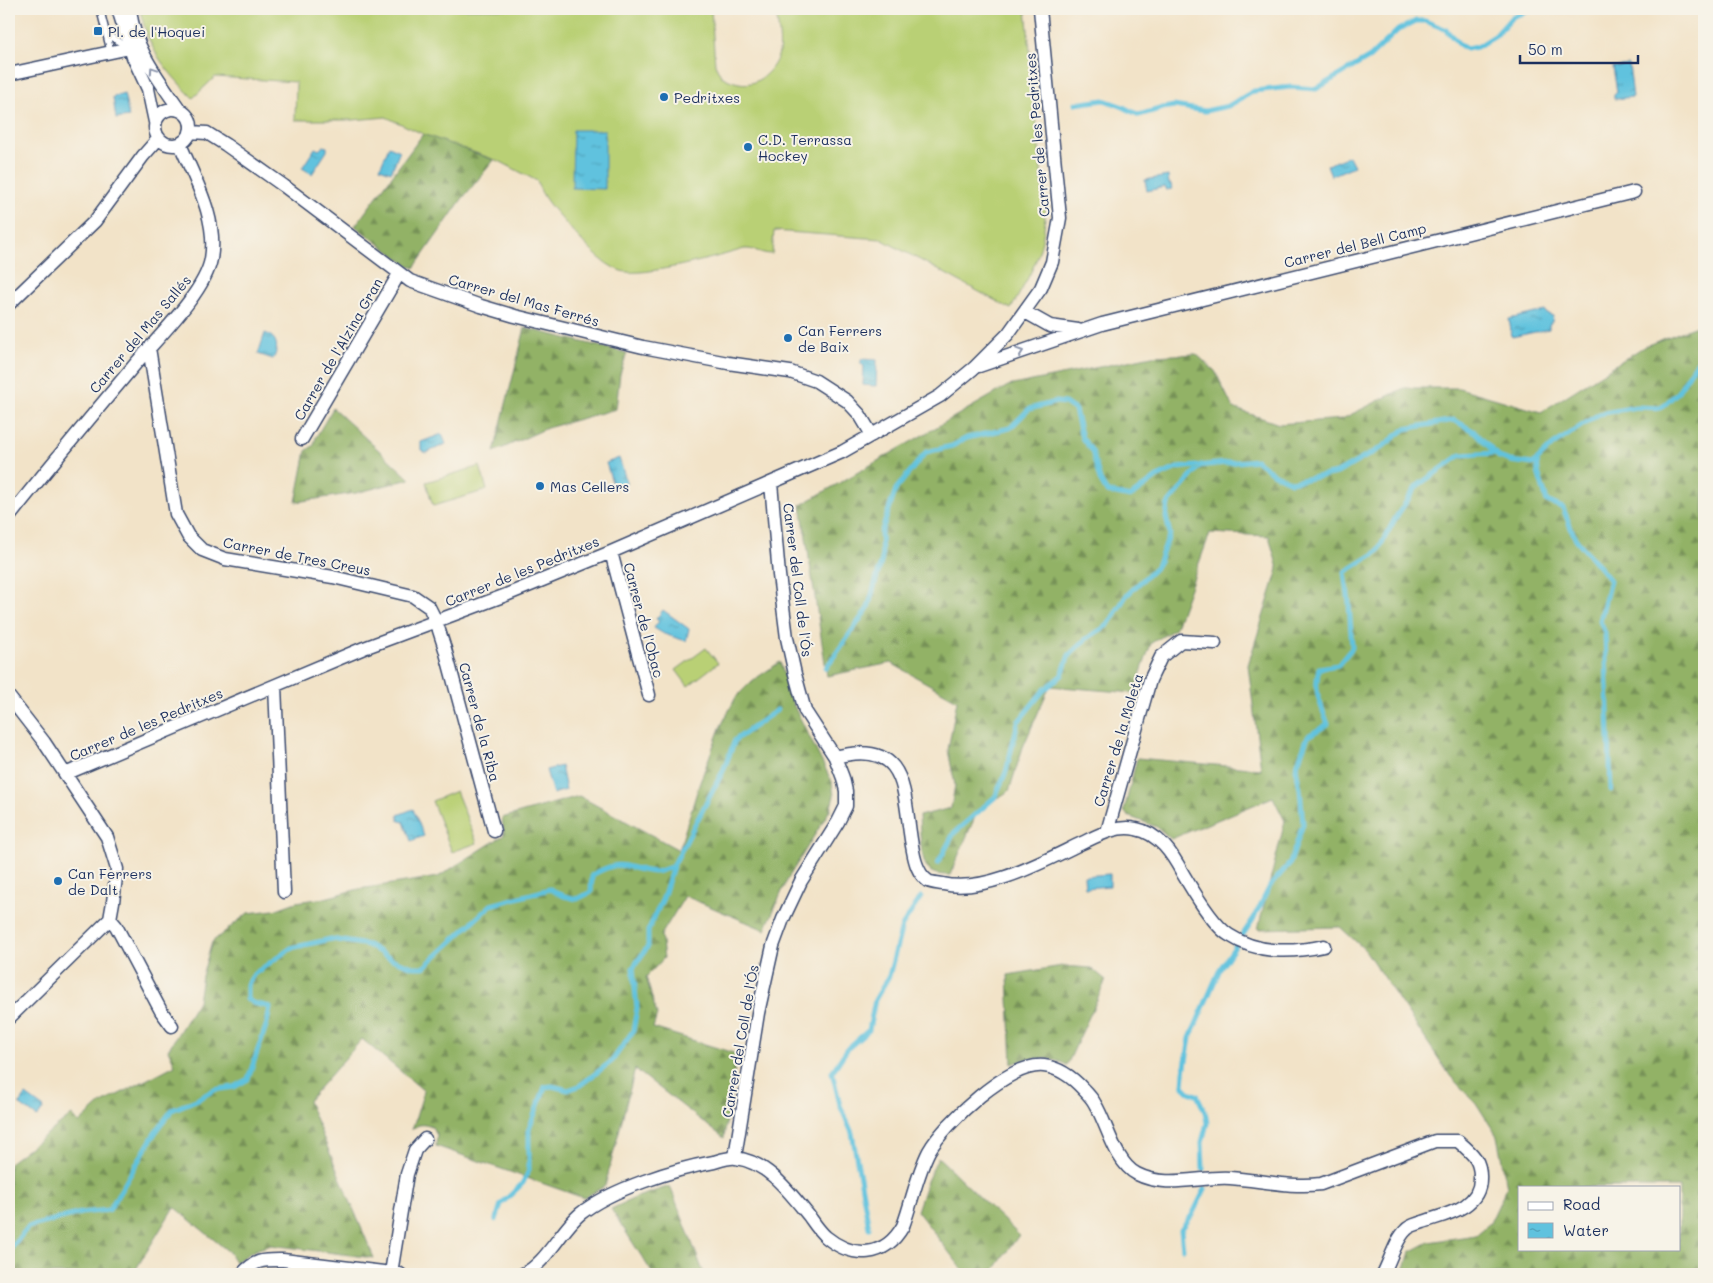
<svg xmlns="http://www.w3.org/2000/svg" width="1713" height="1283" font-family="Mali,sans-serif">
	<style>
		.forest { fill: url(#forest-firs); stroke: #567062; fill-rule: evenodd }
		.garden { fill: #b9d074; stroke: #6a8069 }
		.water { fill: url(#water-ripples); stroke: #3e789e }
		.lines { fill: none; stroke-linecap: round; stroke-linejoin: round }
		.stream { stroke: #60c2de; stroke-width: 5 }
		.service-casing { stroke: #3b4a6e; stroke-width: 9 }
		.minor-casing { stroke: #3b4a6e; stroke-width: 15 }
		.service { stroke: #fff; stroke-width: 6 }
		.minor { stroke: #fff; stroke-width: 12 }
		.oneway { stroke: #8d97ae }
		.poi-dot { fill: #1f6fb2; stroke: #f7f3e8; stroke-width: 2 }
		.labels { text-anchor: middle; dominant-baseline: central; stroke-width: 4; stroke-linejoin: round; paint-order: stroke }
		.poi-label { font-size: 14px; fill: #1b2f5e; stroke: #f7f3e8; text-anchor: start }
		.street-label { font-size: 14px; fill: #1b2f5e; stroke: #f7f3e8 }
	</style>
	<defs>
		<pattern id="forest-firs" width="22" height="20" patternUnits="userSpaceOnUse" patternTransform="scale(1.25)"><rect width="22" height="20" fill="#92b266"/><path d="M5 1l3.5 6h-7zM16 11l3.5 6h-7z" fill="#769157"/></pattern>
		<pattern id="water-ripples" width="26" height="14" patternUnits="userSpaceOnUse" patternTransform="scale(1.25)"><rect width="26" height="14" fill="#60c2de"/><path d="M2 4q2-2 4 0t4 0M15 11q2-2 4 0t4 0" fill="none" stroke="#4e9eb7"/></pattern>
	</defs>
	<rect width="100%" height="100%" fill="#f7f3e8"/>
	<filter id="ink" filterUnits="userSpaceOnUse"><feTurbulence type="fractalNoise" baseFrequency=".02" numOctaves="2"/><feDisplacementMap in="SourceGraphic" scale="10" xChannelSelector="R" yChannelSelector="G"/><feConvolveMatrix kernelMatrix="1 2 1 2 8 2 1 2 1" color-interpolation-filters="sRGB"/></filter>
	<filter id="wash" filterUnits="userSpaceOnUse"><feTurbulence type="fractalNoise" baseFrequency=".0096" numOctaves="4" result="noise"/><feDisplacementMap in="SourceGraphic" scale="20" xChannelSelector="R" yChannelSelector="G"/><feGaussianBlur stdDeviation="1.12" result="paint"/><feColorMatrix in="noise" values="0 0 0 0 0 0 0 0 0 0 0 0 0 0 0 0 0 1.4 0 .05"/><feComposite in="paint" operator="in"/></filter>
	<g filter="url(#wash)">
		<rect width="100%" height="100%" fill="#f2e3c8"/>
		<!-- forest -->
		<path class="forest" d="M423,134l71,26 -32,39 -48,69 -9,-5 -50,-37z
			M1704,323v951h-301l7,-22 19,-10 47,-7 14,-12 17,-36 -10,-51 -21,-33 -25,-26 -86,-127 -25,-23 -82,2 27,-108 -12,-24 -102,42 -14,-12 -29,-11 -4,-5 13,-53 124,11 -13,-104 30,-96 -9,-33 -59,-3 -35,96 -24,14 -17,50 -85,-7 -3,4h2l-25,57 -14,44 -31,19 -28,65c-7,0 -14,0 -20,-4 -10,-7 -10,-43 -11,-55l32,-8 4,-23 -7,-35 9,-50 -66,-37 -64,13 -26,-171 207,-119 144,-30 44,-2 19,17 18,37 46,16 63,-5 62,-31h55l82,24 104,-66zM1519,1187h160v62h-160z
			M525,328l102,25 -7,21 -4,35 -69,19 -53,24z
			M333,408l77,71 -54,14 -60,9 10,-51 8,-6 2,-8z
			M780,662l13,42 39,78 2,14 -4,14 -43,70 -22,50 -80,-34 -24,39 3,23 -18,19 11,38 -4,13 84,26 -13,84 -89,-69 -30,117 -21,12 -148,-52 1,-11 -5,-8c-8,-3 -14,-4 -20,3l12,-39 -62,-52 -54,62 66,157 -103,-13 -16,5 -20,12 -6,-10 -55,-45 -41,67h-124v-111l63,-48 7,8 21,-19 75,-39 -7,-15 30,-49 4,-25 10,-34 36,-29 26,-3 22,-8 29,-4 34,-9 79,-12 66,-42 -2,-17 77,-22 100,54 20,-65 21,-57 16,-31 16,-16z
			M1062,966l29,2 15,12 -39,85c-18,-9 -36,-9 -55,-1l-4,-89z
			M938,1157l81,78 -28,39h-25l-49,-63 10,-30z
			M670,1186l34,88h-51l-42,-65 26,-12z"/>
		<!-- garden -->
		<path class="garden" d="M140,9h571l4,55 6,12c20,11 34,11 49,-6 4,-5 8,-12 9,-18 2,-13 -2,-30 -3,-43h250l19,202c0,42 -15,63 -34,98l-130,-70 -107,-8 -2,23c-12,0 -17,-6 -28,-5 -23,7 -102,29 -123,22 -20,-7 -38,-29 -52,-44 -13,-15 -27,-28 -32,-46l-36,-19 -78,-28 -37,-17 -33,3h-58l1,-38 -81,-5 -22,21c-28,-29 -45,-48 -53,-89z
			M480,466l7,24 -54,16 -7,-24z
			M706,648l12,15 -30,23 -12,-16z
			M456,791l21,52 -25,9 -20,-51z"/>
		<!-- water -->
		<path class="water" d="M1629,65l4,32 -19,2v-4l3,-3 -4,-25z
			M124,94l5,23 -13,2 -3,-22z
			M573,130h32v59l-33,-1z
			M323,146l4,1v4l-15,23 -10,-6 13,-20 4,2z
			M389,146l11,5 -9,21 -11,-4z
			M1349,156l5,10 -23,10 -4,-11z
			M1168,176l1,8h2l1,5 -6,1 -1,-3 -18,4 -2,-11z
			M1545,311l1,2 7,3 -1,5 -3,4v4l-37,8 -3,-18z
			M265,333c13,4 14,16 8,26l-15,-5z
			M861,359l16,1 -1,26 -13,-1 1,-19 -3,-2z
			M442,434l4,10 -20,9 -5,-3v-8z
			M619,458l8,25 -13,5 -8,-25z
			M663,610l26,19 -3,12 -22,-7 -10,-6 5,-7 -3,-2z
			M561,766l5,24 -13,4 -7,-24z
			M413,809l11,27 -13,5 -7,-19 -5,-1 -1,-6z
			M1110,874v12l-25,2 -1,-12z
			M26,1095l18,13 -7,9 -18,-13z"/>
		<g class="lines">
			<!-- stream -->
			<path class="stream" d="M1075,104l29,-4 17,6 18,9 24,-7 11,-2 31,5 23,-5 26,-15 37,-4 25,2 54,-32 28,-27 18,-9h9l20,8 14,15 7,5 11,-2 19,-12 16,-18 22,-8
				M1537,460l1,12 9,29 16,7 12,30 35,42 -10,41 5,12 6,157
				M826,668l42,-60 14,-49 -1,-26 15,-44 30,-37 26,-6 15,-8 43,-10 19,-19 27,-7 9,1 10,7 7,28 10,13 8,29 7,12 23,5 27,-20 20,-9 79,-8 18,14 17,8 46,-9 44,-25 24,-19 49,-9 21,12 24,25 11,4 23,3 20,-19 46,-31 37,-7 25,1 16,-15 18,-28 9,-10
				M938,863l16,-30 41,-36 11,-25 12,-50 25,-31 19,-16 7,-20 17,-16 22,-14 18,-29 31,-30 13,-32 -4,-17 2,-13 33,-39
				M1203,1169l-1,-27 5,-19 -2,-11 -8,-17 -8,-3 -6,-6 1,-14 6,-34 30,-69 34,-51 16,-32 20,-23 13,-39 -3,-35 -4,-21 12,-32 20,-12c-8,-21 -15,-34 -9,-56l19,-3 14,-17 -3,-45 -4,-31 32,-20 19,-35 21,-31 44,-31 35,-2
				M496,1220l5,-16 22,-21 6,-13v-41l16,-42 7,-1 16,4 11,-4 33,-25 21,-30 4,-23 -4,-40 15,-22v-15l15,-33 10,-32
				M869,1228l-17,-95 -12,-28 -8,-33 16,-24 21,-18 6,-30 14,-24 13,-50 19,-29
				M1183,1249l-2,-19 11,-15 13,-26
				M9,1251l19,-24 53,-14 28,-3 46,-77 17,-23 26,-11 16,-9 20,-3 14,-8 19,-56 3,-16 -17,-4 -6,-4v-14l7,-11 37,-26 40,-9 37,6 23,14 22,8h11l67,-62 59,-16 14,7 13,3 14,-7 1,-17c32,-18 31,-6 62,-3 6,0 13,-4 19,-6l50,-95 12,-31 42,-30
				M880,1270l1,4"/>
		</g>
	</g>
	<g filter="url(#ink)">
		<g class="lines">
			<!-- service casing -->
			<g class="service-casing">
				<path id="service" d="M100,9l11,44
					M108,35l20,12"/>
			</g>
			<!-- minor casing -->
			<g class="minor-casing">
				<path id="minor" d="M118,9l15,48 15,32 7,33
					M130,9c4,40 28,69 50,101
					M9,74l130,-28
					M155 127a18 18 0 1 1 36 0a18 18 0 1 1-36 0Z
					M190,132l17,1 19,12 58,41 126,95 71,25 34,10 128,31 85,16 62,9 26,9 31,20 13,14 12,20
					M9,304l86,-83 48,-65 16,-18
					M1025,312l25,14 28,4
					M149,348l27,166 12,22 14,14 23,9 108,18 80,19 16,11 7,14 9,28 49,182
					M979,366l123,-42 532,-132
					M302,439l97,-165
					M9,517c40,-50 81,-99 123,-149 22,-27 73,-75 79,-109 7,-40 -16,-79 -31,-115
					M611,552l38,143
					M275,686l9,206
					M9,697l35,45 63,95 10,32 -4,33 -3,17 -101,99
					M835,757c78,-20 67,41 78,94 2,11 5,23 15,30 4,2 10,2 15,3 42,10 101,-23 139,-41 17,-8 34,-18 54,-14 23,4 37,26 47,45 10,17 30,51 46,61 29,19 62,18 95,11
					M65,774l299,-126 142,-53 105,-43 231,-100 98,-56 34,-28 34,-34 33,-46 11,-26 8,-44 -20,-209
					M1107,832l43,-152 11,-23 20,-16 34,2
					M110,919l6,7 45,85 11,15
					M735,1157l23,-144 15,-67 10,-27 18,-38 37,-59 8,-16v-15l-3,-13 -8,-21 -30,-46 -10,-37 -8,-36 -8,-63 -8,-92
					M391,1273l16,-99 8,-24 10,-11
					M242,1274c14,-15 21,-14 41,-14l117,14
					M523,1274c22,-9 38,-44 57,-60 31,-25 95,-45 134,-52 7,-2 16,-5 22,-4 32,4 54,35 73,58 5,7 10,15 17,21 27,22 59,21 77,-11 9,-24 14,-52 26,-75 17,-29 80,-89 115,-85 15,2 29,12 39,23 4,4 9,9 12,15 12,19 20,59 42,70 29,15 63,2 93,4 30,2 61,10 91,6l114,-43h23c14,12 23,19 22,38 0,29 -34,35 -57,43 -5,2 -13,3 -17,8 -10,9 -16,31 -23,44"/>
			</g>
			<!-- service -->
			<use href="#service" class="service"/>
			<!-- minor -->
			<use href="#minor" class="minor"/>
		</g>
		<!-- one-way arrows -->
		<defs><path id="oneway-chevron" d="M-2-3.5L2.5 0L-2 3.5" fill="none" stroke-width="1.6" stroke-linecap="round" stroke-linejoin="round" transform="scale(1.25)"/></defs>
		<g class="oneway">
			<use href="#oneway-chevron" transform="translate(153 70) rotate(-124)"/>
			<use href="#oneway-chevron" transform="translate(1020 352) rotate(-19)"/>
		</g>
	</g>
	<!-- markers -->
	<g class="poi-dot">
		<rect x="93" y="26" width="10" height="10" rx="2.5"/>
		<circle cx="664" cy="97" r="5"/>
		<circle cx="748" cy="147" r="5"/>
		<circle cx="788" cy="338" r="5"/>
		<circle cx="540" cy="486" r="5"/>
		<circle cx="58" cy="881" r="5"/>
	</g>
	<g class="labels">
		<!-- poi labels -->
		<g class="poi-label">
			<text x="108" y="31">Pl. de l'Hoquei</text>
			<text x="674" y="97">Pedritxes</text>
			<text x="758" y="139">C.D. Terrassa<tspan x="758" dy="16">Hockey</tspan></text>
			<text x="798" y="330">Can Ferrers<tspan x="798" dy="16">de Baix</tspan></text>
			<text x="550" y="486">Mas Cellers</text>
			<text x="68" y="873">Can Ferrers<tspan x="68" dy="16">de Dalt</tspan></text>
		</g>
		<!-- street labels -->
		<g class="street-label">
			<text transform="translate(1037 135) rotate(-95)">Carrer de les Pedritxes</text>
			<text transform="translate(1355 245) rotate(-14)">Carrer del Bell Camp</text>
			<text transform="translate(524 300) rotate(16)">Carrer del Mas Ferrés</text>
			<text transform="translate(140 334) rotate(-50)">Carrer del Mas Sallés</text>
			<text transform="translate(338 349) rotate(-60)">Carrer de l'Alzina Gran</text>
			<text transform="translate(297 556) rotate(11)">Carrer de Tres Creus</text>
			<text transform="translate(522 571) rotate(-22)">Carrer de les Pedritxes</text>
			<text transform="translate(798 580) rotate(83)">Carrer del Coll de l'Ós</text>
			<text transform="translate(644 620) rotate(75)">Carrer de l'Obac</text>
			<text transform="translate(480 722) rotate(75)">Carrer de la Riba</text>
			<text transform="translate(146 724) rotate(-23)">Carrer de les Pedritxes</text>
			<text transform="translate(1118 740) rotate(-73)">Carrer de la Moleta</text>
			<text transform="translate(740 1041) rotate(-80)">Carrer del Coll de l'Ós</text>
		</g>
	</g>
	<!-- margin -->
	<rect width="1713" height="1283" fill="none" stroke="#f7f3e8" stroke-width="30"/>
	<!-- legend -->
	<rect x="1518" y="1186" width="162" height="65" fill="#f7f3e8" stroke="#9fa5b1"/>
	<rect x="1528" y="1202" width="25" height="8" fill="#ffffff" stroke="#9fa5b1"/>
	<text x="1563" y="1210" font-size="15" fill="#1b2f5e">Road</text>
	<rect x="1528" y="1223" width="25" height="15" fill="url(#water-ripples)" stroke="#9fa5b1"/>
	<text x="1563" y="1236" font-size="15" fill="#1b2f5e">Water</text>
	<!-- scale -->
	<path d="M1520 55v8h118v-8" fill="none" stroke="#1b2f5e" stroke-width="2.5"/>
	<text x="1528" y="55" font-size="15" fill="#1b2f5e" stroke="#f7f3e8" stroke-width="4" paint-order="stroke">50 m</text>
</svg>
